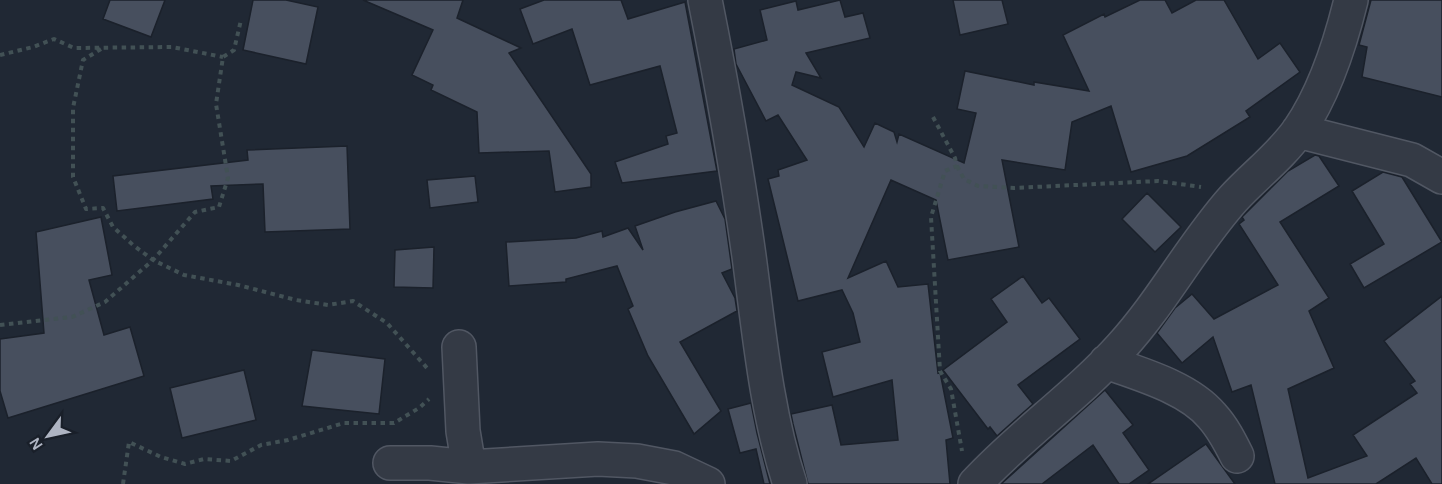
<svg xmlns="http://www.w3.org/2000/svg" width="1442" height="484" font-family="Karla,sans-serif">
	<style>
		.building { fill: #474f5e; stroke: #1b212b; stroke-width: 1.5 }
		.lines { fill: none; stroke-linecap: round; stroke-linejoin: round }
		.street-casing { stroke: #515763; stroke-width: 36 }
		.path { stroke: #425155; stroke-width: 4; stroke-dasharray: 4.5 4.5; stroke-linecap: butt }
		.street { stroke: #343a45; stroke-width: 33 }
	</style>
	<rect width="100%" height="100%" fill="#202834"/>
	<!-- building -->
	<path class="building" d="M110,0h55l-14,37 -48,-18z
		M253,0h33l32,7 -12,57 -63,-14z
		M363,0h100l-6,18 64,30 -12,5 82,121v13l-36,5 -6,-41 -70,2 -2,-41 -46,-22 2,-5 -21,-10 21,-45z
		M544,0h77l7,19 57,-17 32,169 -95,12 -7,-21 53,-18 -2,-8 11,-3 -17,-67 -70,19 -18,-56 -39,15 -13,-35z
		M840,0l5,17 18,-4 7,25 -64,15 15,25 -25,-6 -4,13 47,22 25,40 11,-24 19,9 3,10 2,-8 65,29 12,-50 -19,-4 8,-38 69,14v-3l55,9 -26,-56 41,-21 1,3 35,-17h25l7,13 24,-13h28l34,59 22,-16 20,29 -54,39 4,6 -63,39 -56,16 -20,-66 -39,16 -7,48 -63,-10 17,87 -71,13 -12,-60 -45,-20 -43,98 38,-17 12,26 30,-3 10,89 2,-1 13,66 -7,2 4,44h-142l-15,-60 -2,-10 41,-9 9,40 57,-5 -6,-60 -59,17 -11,-45 38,-10 -7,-29 -11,-23 -44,11 -30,-122 11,-3 -1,-6 29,-10 -29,-45 -12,6 -30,-57 -2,-15 33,-9 -7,-30 36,-9 2,9z
		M953,0h49l6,24 -48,11z
		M1371,0h71v97l-80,-20 5,-30 -8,-2z
		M347,146l3,83 -85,3 -2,-48 -52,2 2,13 -96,12 -4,-35 135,-16 -1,-10z
		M1315,155l4,1 20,30 -59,36 49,76 -20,13 25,57 -46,21 20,89 59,-22 -14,-21 64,-42 -7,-9 5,-3 -31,-40 58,-45v188h-10l-16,-26 -40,26h-101l-24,-99 -19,7 -19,-55 -31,26 -25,-30 18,-25 17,-14 22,25 64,-34 -39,-61 5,-4 -2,-3 46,-46z
		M1383,172l19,5 40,65 -78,46 -14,-24 34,-20 -32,-53z
		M475,176l3,26 -48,6 -3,-28z
		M1147,193l34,34 -26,25 -33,-33z
		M716,201l9,18 7,50 -10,4 13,25 2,13 -57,31 41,69 -27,23 -46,-78 -20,-47 5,-3 -16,-40 -51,13v3l-57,4 -3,-44 70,-4 26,-7 1,6 25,-9 15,22 -8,-24 40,-14z
		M101,217l11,58 -23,5 15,55 26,-8 14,49 -136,42 -8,-27v-52l44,-6 -8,-101z
		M434,247l-1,41 -39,-1 1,-37z
		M1023,276l19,27 7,-5 31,41 -62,46 15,19 -36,32 -7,-9 -2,2 -45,-59 64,-48 -16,-23z
		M312,350l73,9 -6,55 -77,-8z
		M244,370l12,50 -74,18 -12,-50z
		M1105,390l28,35 -10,8 26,37 -20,14h-10l-26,-39 -51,39h-41z
		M751,403l6,30 13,51h-6l-8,-35 -16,4 -12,-44z
		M1206,444l29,40h-87z"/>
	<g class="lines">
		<!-- street casing -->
		<g class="street-casing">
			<path id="street" d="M705,0c17,85 32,170 44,256 10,75 17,155 41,228
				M1298,131l114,29 30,17
				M459,347l4,84 6,36
				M1106,362c34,12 83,26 106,54 11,12 18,26 25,40
				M390,463h40l39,4 129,-8 39,2 37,7 34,16
				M975,484c45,-49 101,-87 146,-137 42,-46 71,-102 112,-148 21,-23 48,-43 66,-69 26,-38 41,-85 52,-130"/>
		</g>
		<!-- path -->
		<path class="path" d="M101,49l-18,11 -10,48v69l13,32 17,-1 10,19 20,18 20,15 31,15 54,10 58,15 32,5 25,-4 34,22 40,45
			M0,55l33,-8 21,-8 20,9 98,-1 51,10
			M933,117l22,41 2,8 -12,5 -14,46 9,154 11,18 11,62
			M957,166l7,13 14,7 36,2 144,-7 43,6
			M0,325l72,-8 33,-15 48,-42 42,-48 24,-5 9,-29 -12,-74 7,-47 11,-7 7,-30
			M123,484l6,-42 32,15 24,7 19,-5 27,2 30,-16 27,-5 56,-17h50l25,-15 10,-9"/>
		<!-- street -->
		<use href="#street" class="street"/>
	</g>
	<!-- north arrow -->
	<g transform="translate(48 436) rotate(237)" stroke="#191f29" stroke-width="4.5" paint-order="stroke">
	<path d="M0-4.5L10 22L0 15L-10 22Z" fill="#aeb4c2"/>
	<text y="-9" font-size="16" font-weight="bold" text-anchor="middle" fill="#aeb4c2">N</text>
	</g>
</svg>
